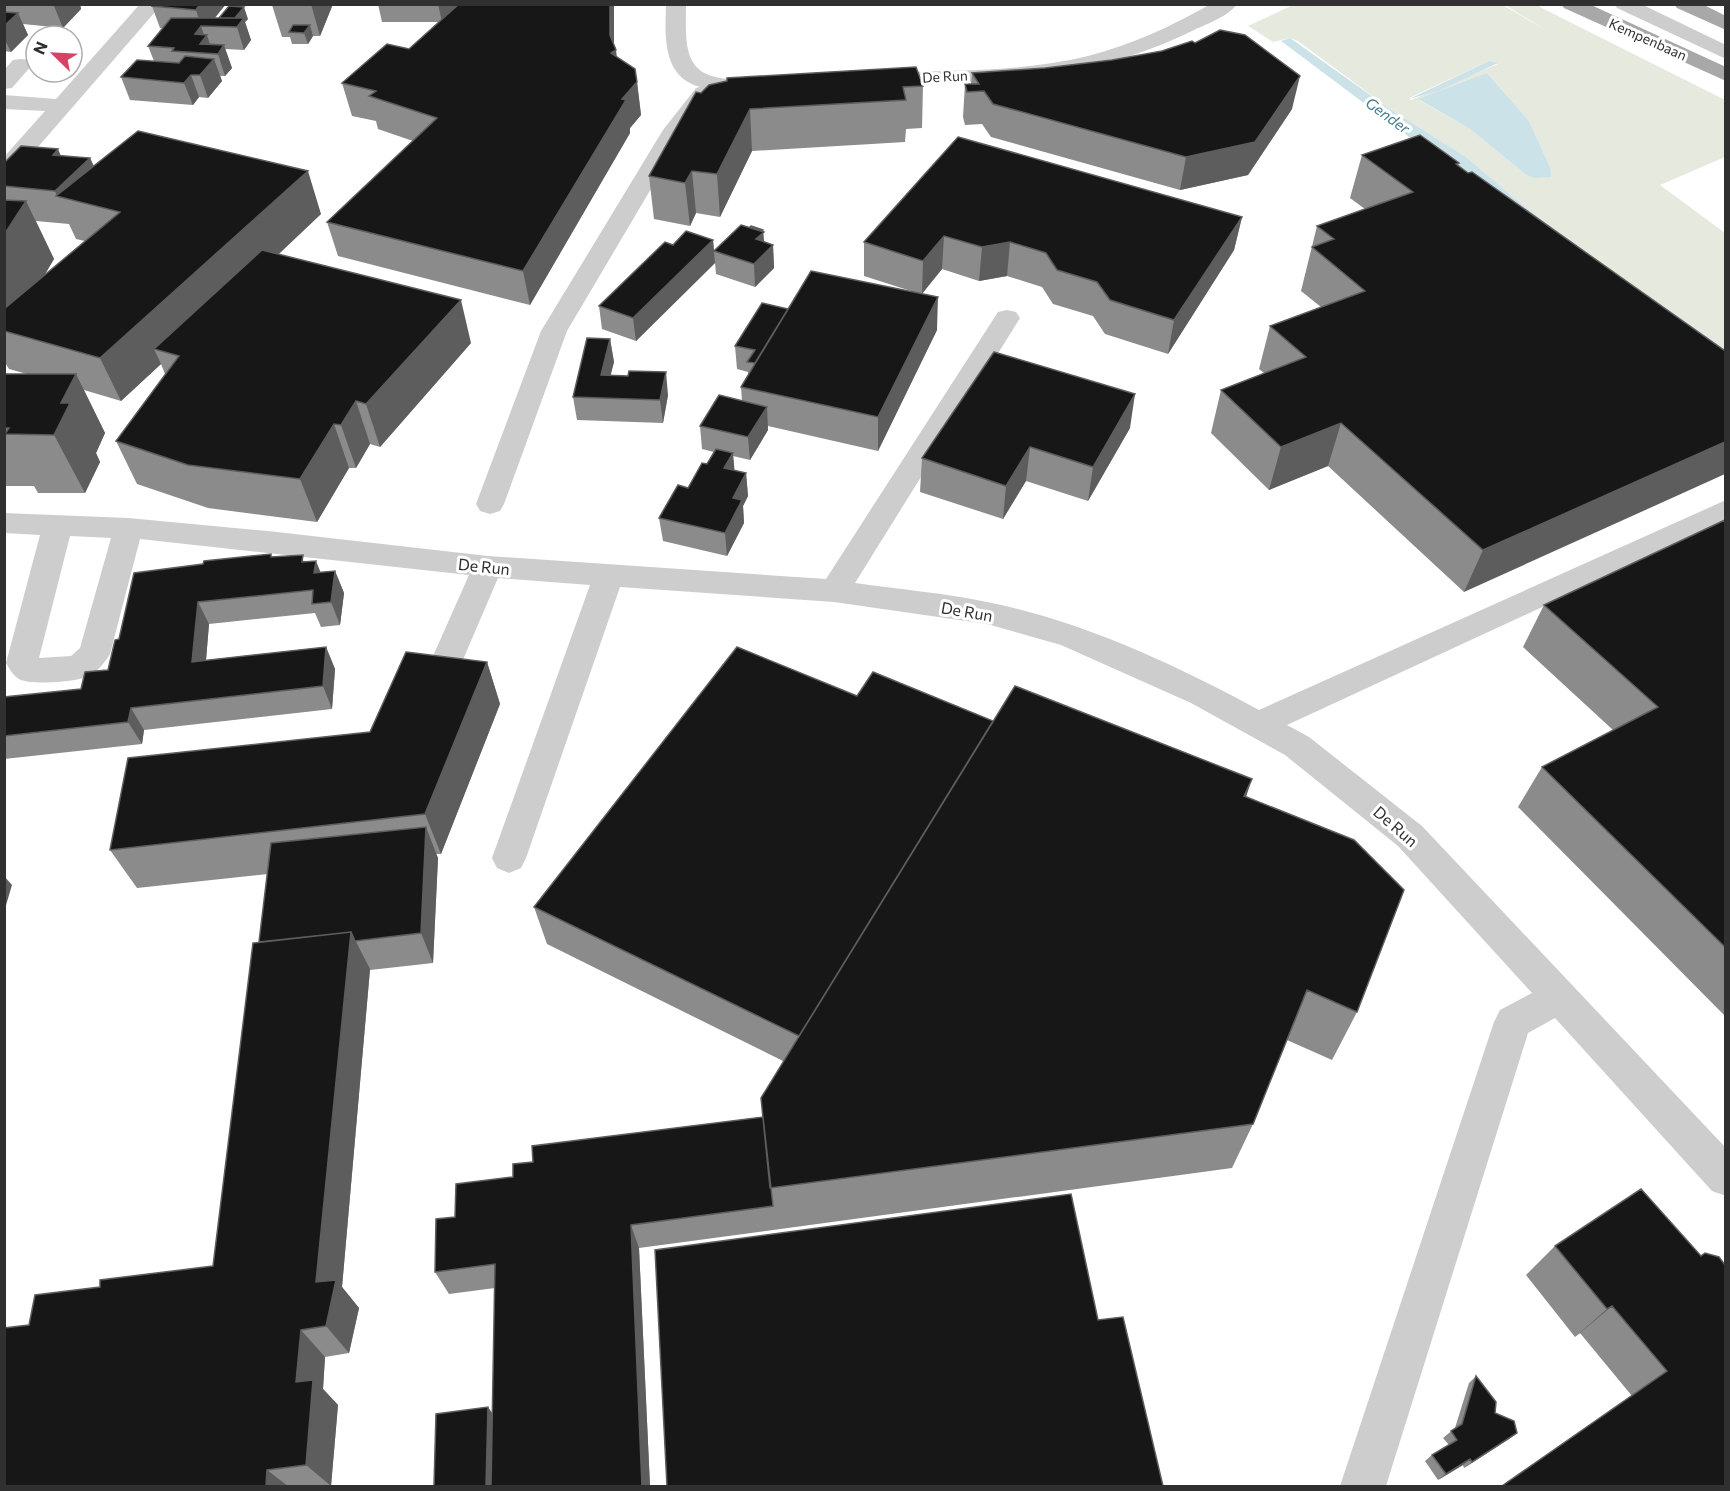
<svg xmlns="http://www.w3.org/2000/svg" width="1730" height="1491" font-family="Commissioner,sans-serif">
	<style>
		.green { fill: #e6e9dd; fill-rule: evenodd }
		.water { fill: #cbe2e8 }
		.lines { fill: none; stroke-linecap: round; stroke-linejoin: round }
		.minor { fill: #cdcdcd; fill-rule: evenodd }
		.major { fill: #a8a8a8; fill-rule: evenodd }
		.wall { fill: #8b8b8b; fill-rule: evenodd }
		.shaded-wall { fill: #5d5d5d }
		.building { fill: #171717; stroke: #5d5d5d; stroke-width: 1.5 }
		.labels { text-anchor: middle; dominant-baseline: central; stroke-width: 6; stroke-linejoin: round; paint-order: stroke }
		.far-street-label { font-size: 14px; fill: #303030; stroke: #fff }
		.far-water-label { font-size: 15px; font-style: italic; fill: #447d8d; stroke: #fff }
		.street-label { font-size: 16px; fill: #303030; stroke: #fff }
	</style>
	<rect width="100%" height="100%" fill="#fff"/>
	<!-- green -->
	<path class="green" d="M1501,4l48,28 -44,-27h31l189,95v57l-65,28 65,48v116l-160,-111 -40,-31 -59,-50 -76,-48 -92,-68 -8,-3 -17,4 -25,-16 45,-21zM1489,61l9,3 -87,36 -2,-2zM1487,73l42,48 21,46v10l-25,-3 -55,-45 -51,-29z"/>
	<!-- water -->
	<path class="water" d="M1290,38l100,71 76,48 59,50 40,31 160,111v18l-153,-108 -291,-218z
		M1489,61l9,2 -60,28 -29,8z
		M1487,73l42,48 21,46 1,10 -17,1 -9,-4 -55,-45 -52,-30z"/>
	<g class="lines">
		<!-- minor -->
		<path class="minor" d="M140,4h22l-150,173 -8,2v-22l41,-46 -41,-2v-14l52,4z
			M666,4h20c0,39 -5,73 44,75 12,1 25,-1 37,2l3,5 -3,5 -29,2 -25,-2 -1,7 -28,35 -117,198 -63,173 -4,7 -10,3 -10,-3 -4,-7 65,-173 122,-201 33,-42 4,-1c-38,-10 -35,-51 -34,-83z
			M1211,4h26c-8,12 -30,20 -43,26 -107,53 -202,50 -317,57l-8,-2 -3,-5 3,-5 8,-2c70,-3 142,0 211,-17 43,-11 84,-30 123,-52z
			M1614,4h27l85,41v14l-109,-51z
			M21,59l8,1 3,5 -20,23 -8,1v-19l9,-10z
			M1007,310l9,2 4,6 -165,265c43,6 88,10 132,19 95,19 187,62 272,108l467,-210v22l-439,203 22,12 113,89 304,322v48l-14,-5 -157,-173 -27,15 -142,453h-46l154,-464 6,-12 32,-17 -134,-147 -113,-91 -94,-52 -130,-58 -74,-21 -153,-22 -214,-15 -94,271 -5,10 -12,5 -12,-5 -5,-10 98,-273 -92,-7 -45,105 -5,9 -11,3 -11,-3 -5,-9 48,-108 -329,-36 -30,115c-5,8 -11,16 -19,21 -11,7 -58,10 -70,5 -7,-3 -11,-10 -15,-17l34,-128 -36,-2v-20l124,5 140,13 220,25 338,23 172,-267zM70,536l41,2 -31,110 -9,8 -32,2z"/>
		<!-- major -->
		<path class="major" d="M1561,4h28l137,63v14l-162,-73z
			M1674,4h28l24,12v14l-49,-22z"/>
	</g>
	<!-- wall -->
	<path class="wall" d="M4,4h76l1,5 -18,19 -40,-4 5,11 -17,17 -7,-1z
		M226,4l-11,14 33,1 -3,3 6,18 -7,10 -19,-1 7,19 -7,8h-5l2,5 -14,17 -9,-1 -6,8 -63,-5 -9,-23 33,-16 -6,-15 15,-18h-3l-8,-22z
		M271,4h62l-13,32h-7l-5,8h-16l-2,-7h-8l-10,-32z
		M378,4h236v42l2,10 21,26 4,33 -11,13v5l-100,172 -192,-49 -11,-34 86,-81 -35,-12 -2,-8 -24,-5 -10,-33 67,-34 30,-27h-57z
		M972,73l320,36 -44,66 -68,15 -189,-53 -9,-13 -17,1 -2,-8 2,-33h6z
		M923,86l-1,42 -16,1 -1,13 -153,9 -32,66 -24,-4 -6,13 -36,-7 -5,-43 52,-83z
		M958,137l284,80 -8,33 -66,104 -63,-20 -12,-18 -40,-12 -11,-17 -35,-11 -28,5 -37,-12 -20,24 15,37 -59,121 -110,-25v4l-18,30 -17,-4 1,14 12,3 2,23 -5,10 1,17 -17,33 -64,-15 -4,-23 29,-30 19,-24 7,-12 -12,-3 -2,-23 42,-25 -1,-14 7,-12v-3l-11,-3 -2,-23 53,-37 126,-17 -50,-16v-34z
		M1362,155l97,8 -1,3 267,185 -261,241 -136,-126 -59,24 -58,-57 10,-43 43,-17 -5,-4 11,-43 51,-19 -20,-16 16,-65 48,-17 -15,-11z
		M61,156l29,2 4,8 227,48 -42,40 192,89 -91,104 -10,-3 -14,24h-7l-32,54 -109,-14 -71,-24 -21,-43 49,-67 -4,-10 -40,37 -37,-11 21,43 -9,20 4,9 -15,31h-47l-4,-7h-30v-112h23l-18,-5 -5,-8v-198zM36,221l33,3 7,15 9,2 -41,34 10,-16z
		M763,232l1,10 9,3 1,23 -19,19 -39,-13 -2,-23z
		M713,240l2,23 -79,78 -34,-12 -3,-23 74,-61z
		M610,339l4,23 -4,13 58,20 -5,28 -86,-3 -4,-23z
		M1130,428l-42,73 -62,-20 -23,38 -83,-27 2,-34z
		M1725,520v496l-207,-209 24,-40 71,-37 -90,-83 21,-42z
		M272,557l34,4 14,11 15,-1 9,22 -4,32 -19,2 -6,-14 -106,11 -3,36 120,-13 9,22 -3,40 -188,21 -2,14 -138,15v-62l77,-8 27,-19 11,-31z
		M487,662l13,42 -59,150h-5l2,4 -5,105 -63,7 -28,317 17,21 -10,45 -24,4 -2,32 15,16 -7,81h-327l25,-161 71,-38 113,-21 46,-324 9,-68 -131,14 -27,-38 260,-118z
		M857,696l136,25 253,76 111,215 -25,48 -45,-20 -34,84 -21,44 -593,80 11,238h-216l59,-72 2,-126 -46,6 -14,-22 20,-55 58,-40 20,-15 230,-45 20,-56 -236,-117 -13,-37z
		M1555,1246l146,10 24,230 -93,-90 -52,-63 -5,4 -49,-62z
		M1476,1376l33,63 -45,29 -1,-3 -25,15 -13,-19 7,-6 17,-10 -6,-7 12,-10 14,-45z"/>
	<!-- shaded-wall -->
	<path class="shaded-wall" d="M55,4h25l1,5 -18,19 -9,-22z
		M200,4h26l-19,23 -6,-1 -5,-16z
		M311,4h22l-13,32z
		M438,4h24l-20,18z
		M610,4h4v47l2,-1 4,33 -9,-30z
		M244,7l4,12 -3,3 6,18 -7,10 -7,-23 -5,-5z
		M18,13l10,22 -17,17 -7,-14v-12z
		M310,25l3,11 -5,8 -4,-11z
		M201,26l4,12 2,-3 6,19 -11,-1 -7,-19z
		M224,45l8,23 -7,8 -7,-22z
		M214,59l8,22 -14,17 -8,-23z
		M191,75l8,22 -6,8 -9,-22z
		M1300,76l-8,33 -44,66 -68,15 6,-33z
		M637,82l4,33 -11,13v5l-100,172 -7,-34 99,-172z
		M750,109l2,42 -32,66 -3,-43z
		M58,149l12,28 20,-19 15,34 -48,4 -2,-5 -2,-36z
		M308,171l13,43 -149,140 -18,-5 7,15 -40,37 -21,-43z
		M692,171l4,42 -6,13 -5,-43z
		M26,201l28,58 -43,74 -7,-2v-106z
		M1242,217l-8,33 -66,104 6,-34z
		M763,230l2,23 8,-8 1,23 -19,19 -1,-23 1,-26z
		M944,236l-2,33 -20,25 1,-33z
		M713,240l2,23 -79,78 -3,-23z
		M1010,242l-3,34 -28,5 3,-34z
		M938,297l-1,33 -59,121v-34z
		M461,300l10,43 -91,104 -14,-43z
		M610,339l4,23 -9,36 -4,-23z
		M666,372l2,23 -5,28 -3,-23z
		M76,374l29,59 -9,20 4,9 -15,31 -31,-58 7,-32z
		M1135,394l-5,34 -42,73 5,-34z
		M356,401l14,43 -14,24 -15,-43z
		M767,407l1,23 -18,30 -2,-23z
		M1341,423l-13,43 -59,24 12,-43z
		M334,424l15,44 -32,54 -17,-43z
		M1725,442v32l-261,118 19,-42z
		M1030,447l-4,34 -23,38 3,-33z
		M733,453l2,23 -11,-8z
		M746,473l2,23 -5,10 1,17 -17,33 -2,-23 8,-35z
		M316,561l9,22 -11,-10z
		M335,571l9,22 -4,32 -9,-23z
		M198,602l11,22 -5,60 -12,-22z
		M326,647l9,22 -3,40 -9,-23z
		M487,662l13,42 -59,150 -16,-40z
		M131,708l13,22 -2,14 -14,-22z
		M1252,779l-18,54 10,-37z
		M426,827l12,31 -5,105 -12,-30z
		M4,876l8,9 -8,27z
		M351,932l19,37 -28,318 17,21 -10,45 -23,-27 -10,-44z
		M631,1225l8,23 11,238h-8z
		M1612,1306l-32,27 -5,4 32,-28z
		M301,1330l24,27 -2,32 15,16 -7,81 -25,-21 -10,-83z
		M488,1407l9,13 -1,66h-10z
		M1517,1433l-8,6 -45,29 8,-6z
		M1470,1459l-7,6 -25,15 8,-6z
		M267,1470l21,16h-22z"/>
	<!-- building -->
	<path class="building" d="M153,4h47l-4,6 -44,-4z
		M459,4h151v31l6,15 -5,3 24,16 2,13 -15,17 4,1 -103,171 -196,-49 110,-104 -68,-22 7,-5 -34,-8 45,-39 22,5z
		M229,6l15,1 -9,11h-16z
		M4,12l14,1 -14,13z
		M171,18h73l-7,9 -36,-1 -6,8 12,1 -7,9 24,1 -6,9 -46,-3 2,-3 -26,-2z
		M293,25h17l-6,8 -15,-1z
		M1220,30l25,5 55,41 -45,66 -69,15 -193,-53 -9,-13 -17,1 -2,-8h14l-7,-11 73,-5 67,-8 50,-9 30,-10 3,2z
		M185,56l29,3 -14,16h-9l-7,8 -63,-6 16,-17 42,3z
		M916,67l7,19 -20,1 3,13 -156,9 -33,65 -25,-3 -7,12 -36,-7 47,-84 5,1 8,-8 18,-4v-3z
		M138,131l170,40 -208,187 -96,-27v-22l116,-97 -64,-16z
		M1420,135l39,28 -3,1 12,9 4,-1 253,179v91l-242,108 -142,-127 -60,24 -60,-57 85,-33 -36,-31 95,-35 -53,-44 22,-8 -17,-13 96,-34 -51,-37z
		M958,137l284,80 -68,103 -64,-20 -13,-18 -40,-12 -11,-17 -36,-11 -28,5 -38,-11 -21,25 -59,-19z
		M21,146l37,3 -5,6 37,3 -35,33 -51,-5v-23z
		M4,200l22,1 -22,34z
		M741,225l23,7 -8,7 17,6 -19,19 -40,-13z
		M751,226l12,4 -1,1 -12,-4z
		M686,231l27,9 -80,78 -34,-12 66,-64 8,3z
		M262,250l199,50 -95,104 -10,-3 -15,24 -7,-1 -34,55 -112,-14 -72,-24 63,-85 -25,-7z
		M811,271l127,26 -60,120 -137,-30z
		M762,303l26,6 -33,54 -8,-1 8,-12 -20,-4z
		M587,338l23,1 -9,36 27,1 1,-5 37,1 -6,28 -87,-3z
		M994,352l141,42 -42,73 -63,-20 -24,39 -84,-28z
		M4,374h72l-15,29h9l-16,32 -49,-1 4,-6h-5z
		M719,395l48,12 -19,30 -48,-11z
		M716,449l17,4 -9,15 22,5 -13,25 9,2 -17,33 -66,-15 19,-33 10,3 14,-25 5,1z
		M1725,520v427l-183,-180 116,-60 -114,-102z
		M271,554v3l32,-2 -1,7 14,-1 -2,12 21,-2 -4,31 -19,2 1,-14 -115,12 -6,60 134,-15 -3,39 -192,22 -3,14 -124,14v-39l77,-8 4,-17 23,-2 7,-30 4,-1 15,-66 69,-9 1,-3z
		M737,647l120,49 16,-24 120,49 -194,315 -265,-129z
		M406,652l81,10 -62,152 -315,36 18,-92 242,-26z
		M1015,686l237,93 -8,17 110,44 50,50 -47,122 -50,-22 -54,134 -483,64 -9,-90z
		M426,827l-5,106 -66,8 -4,-9 -92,10 12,-99z
		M351,932l-35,350 20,-2 -10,46 -25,4 -5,52 17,-2 -7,85 -39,5 -1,16h-262v-158l25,-3 6,-30 65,-8v-7l113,-14 40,-323z
		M763,1117l10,89 -142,19 11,261h-151l4,-222 -60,8 1,-53 19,-2 1,-33 57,-7v-13l20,-2 -1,-16z
		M1641,1189l60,67 4,-3 14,4 6,8v221h-223l165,-115 -55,-65 -5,3 -52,-63z
		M1071,1194l27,126 25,-3 40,169h-496l-12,-236z
		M1476,1376l20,26 -1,11 19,8 3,12 -45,29 -2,-3 -24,15 -14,-19 25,-15 -6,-9 11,-7z
		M488,1407l-2,79h-52l2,-72z"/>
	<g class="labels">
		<!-- far-street labels -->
		<g class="far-street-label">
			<text transform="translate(1648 39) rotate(24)">Kempenbaan</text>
			<text transform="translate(945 76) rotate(-3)">De Run</text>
		</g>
		<!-- far-water labels -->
		<g class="far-water-label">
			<text transform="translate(1388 115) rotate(36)">Gender</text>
		</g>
		<!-- street labels -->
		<g class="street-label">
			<text transform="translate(484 566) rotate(6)">De Run</text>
			<text transform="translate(967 611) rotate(10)">De Run</text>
			<text transform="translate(1396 826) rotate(41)">De Run</text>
		</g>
	</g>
	<!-- border -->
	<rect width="1730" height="1491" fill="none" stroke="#303030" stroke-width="12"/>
	<!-- north arrow -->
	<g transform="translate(54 54) rotate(294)"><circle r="28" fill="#ffffff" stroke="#acacac" stroke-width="1.5"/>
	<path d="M0-4.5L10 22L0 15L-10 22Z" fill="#d84267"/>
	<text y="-9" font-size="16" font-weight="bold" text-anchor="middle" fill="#303030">N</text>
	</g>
</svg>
